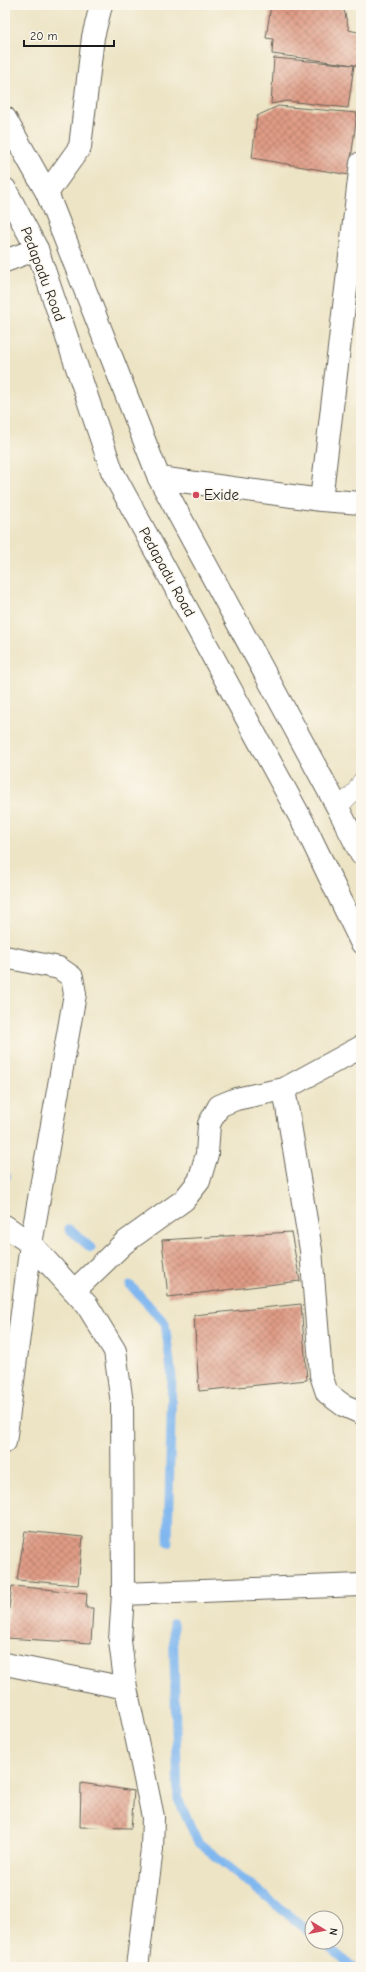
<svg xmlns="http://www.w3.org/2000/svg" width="366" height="1972" font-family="'Comic Neue',sans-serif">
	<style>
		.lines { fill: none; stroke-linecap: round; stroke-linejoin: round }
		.stream { stroke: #80b7ef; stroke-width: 9 }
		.building { fill: url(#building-cross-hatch) }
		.lane-casing { stroke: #656257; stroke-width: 18 }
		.street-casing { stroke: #656257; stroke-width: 24 }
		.secondary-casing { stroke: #656257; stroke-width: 24 }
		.lane { stroke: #fff; stroke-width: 17 }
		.street { stroke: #fff; stroke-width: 22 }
		.secondary { stroke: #fff; stroke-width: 22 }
		.poi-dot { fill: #d1495b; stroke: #fbf7ec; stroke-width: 1.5 }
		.labels { text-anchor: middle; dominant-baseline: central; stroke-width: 3; stroke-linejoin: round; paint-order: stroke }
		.street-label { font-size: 15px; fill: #1c1c1c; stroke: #fbf7ec }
		.poi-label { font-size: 15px; fill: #1c1c1c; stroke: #fbf7ec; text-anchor: start }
	</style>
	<defs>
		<pattern id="building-cross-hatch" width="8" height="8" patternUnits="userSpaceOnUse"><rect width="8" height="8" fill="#df9b85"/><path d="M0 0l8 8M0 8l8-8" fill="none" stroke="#b47e6c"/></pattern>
	</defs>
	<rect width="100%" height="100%" fill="#fbf7ec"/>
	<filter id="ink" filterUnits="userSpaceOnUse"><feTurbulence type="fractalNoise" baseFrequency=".025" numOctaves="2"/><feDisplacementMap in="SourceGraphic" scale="8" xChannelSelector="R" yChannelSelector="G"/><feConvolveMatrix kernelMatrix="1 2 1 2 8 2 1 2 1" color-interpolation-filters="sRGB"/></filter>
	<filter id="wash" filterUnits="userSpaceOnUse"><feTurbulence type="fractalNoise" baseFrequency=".012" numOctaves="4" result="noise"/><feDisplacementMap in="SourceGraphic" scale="16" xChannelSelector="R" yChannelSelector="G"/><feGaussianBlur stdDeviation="0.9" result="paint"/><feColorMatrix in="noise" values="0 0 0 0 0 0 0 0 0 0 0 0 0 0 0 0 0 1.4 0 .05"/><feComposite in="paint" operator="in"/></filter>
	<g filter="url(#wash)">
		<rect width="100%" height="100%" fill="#ede4c5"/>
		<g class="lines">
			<!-- stream -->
			<path class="stream" d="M5,1177h1
				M69,1229l22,19
				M130,1285l35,38 7,55 -4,165
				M173,1624l5,175 20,43 114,92
				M322,1942l31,25"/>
		</g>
		<g id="blocks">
			<!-- building -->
			<path class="building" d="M271,5l72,1 6,24 12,3v33l-89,-12 1,-15 -7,-1z
				M274,58l80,7 -6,43 -61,-7 -16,3z
				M278,106l79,7 -8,62 -97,-17 5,-42z
				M291,1232l9,49 -132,16 -6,-57z
				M301,1304l6,76 -108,11 -5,-76z
				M25,1531l58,6 -5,48 -61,-5z
				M12,1586l75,7 -1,15h7l-2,35 -86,-5z
				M81,1783l53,8 -3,37 -51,-1z"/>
		</g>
	</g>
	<g filter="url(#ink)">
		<use href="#blocks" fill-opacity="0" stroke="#656257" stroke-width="1"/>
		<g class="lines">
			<!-- lane casing -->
			<g class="lane-casing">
				<path id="lane" d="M338,808l18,-18 5,-9"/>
			</g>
			<!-- street casing -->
			<g class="street-casing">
				<path id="street" d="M361,163l-40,337 40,3
					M47,193l33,-46 13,-110 8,-32
					M5,261l32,-12
					M159,478l162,22
					M5,957l54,11 13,9 3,17 -44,250 -26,198
					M284,1089l27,161 10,125 6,18 16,12 18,8
					M5,1226l26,18 56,61 28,46 7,53 1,190
					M74,1291l50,-48 60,-43 15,-19 8,-27 2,-30 10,-18 17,-7 48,-10 77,-42
					M5,1664l121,24 -6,-47 3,-47 238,-9
					M126,1688l27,129 -1,32 -15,118"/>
			</g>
			<!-- secondary casing -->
			<g class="secondary-casing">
				<path id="secondary" d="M5,118l42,75 112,285 179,330 23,46
					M5,189l32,60 75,222 193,355 56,116"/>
			</g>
			<!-- lane -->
			<use href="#lane" class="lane"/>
			<!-- street -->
			<use href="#street" class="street"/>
			<!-- secondary -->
			<use href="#secondary" class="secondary"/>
		</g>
	</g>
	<!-- markers -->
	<circle class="poi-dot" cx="196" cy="495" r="4"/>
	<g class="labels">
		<!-- street labels -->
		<g class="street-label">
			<text transform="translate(43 274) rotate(69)">Pedapadu Road</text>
			<text transform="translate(167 572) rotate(61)">Pedapadu Road</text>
		</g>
		<!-- poi labels -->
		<g class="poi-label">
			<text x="204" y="495">Exide</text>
		</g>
	</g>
	<!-- margin -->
	<rect width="366" height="1972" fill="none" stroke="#fbf7ec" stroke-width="20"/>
	<!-- north arrow -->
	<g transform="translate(324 1930) rotate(100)"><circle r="19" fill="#fbf7ec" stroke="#a29f99"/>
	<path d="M0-3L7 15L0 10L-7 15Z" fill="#d1495b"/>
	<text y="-6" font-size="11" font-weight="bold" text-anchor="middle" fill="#1c1c1c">N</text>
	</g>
	<!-- scale -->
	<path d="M24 40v6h90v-6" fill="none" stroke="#1c1c1c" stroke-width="2"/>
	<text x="30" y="40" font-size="12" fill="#1c1c1c" stroke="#fbf7ec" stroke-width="3" paint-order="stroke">20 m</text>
</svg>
